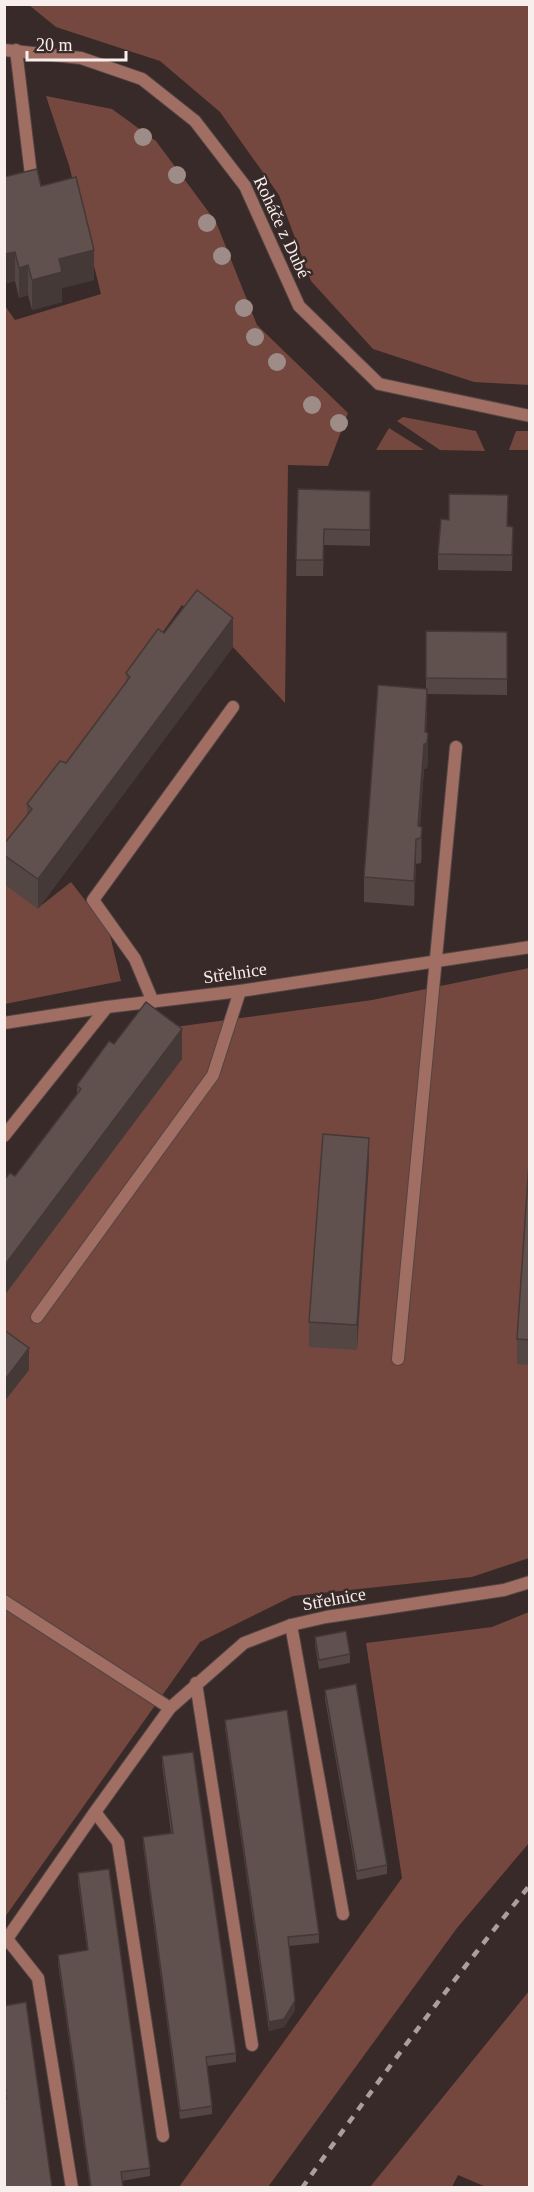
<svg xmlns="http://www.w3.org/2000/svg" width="534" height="2192" font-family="Georgia,serif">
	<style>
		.green { fill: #74483f }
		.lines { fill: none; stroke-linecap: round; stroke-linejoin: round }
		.lane-casing { stroke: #534543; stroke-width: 14 }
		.street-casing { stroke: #534543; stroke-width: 14 }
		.lane { stroke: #a06e63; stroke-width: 12 }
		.street { stroke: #a06e63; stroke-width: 12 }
		.rail { stroke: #ab9f9d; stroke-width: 4.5; stroke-dasharray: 8 8; stroke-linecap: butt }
		.tree { fill: #9e8c89 }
		.wall { fill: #534643 }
		.shaded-wall { fill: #443937 }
		.building { fill: #61514e; stroke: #443937; stroke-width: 1.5 }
		.labels { text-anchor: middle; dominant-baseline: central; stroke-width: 5; stroke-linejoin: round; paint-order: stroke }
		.street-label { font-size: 18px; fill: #f8eeec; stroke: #382a28 }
	</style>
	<rect width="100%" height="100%" fill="#382a28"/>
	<!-- green -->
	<path class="green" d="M29,5h500v380l-55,-3 -101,-33 -62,-68 -32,-86 -59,-83 -60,-51 -104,-34z
		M46,96l66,13 44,32 60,81 41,103 91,88 -20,53 -40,-1 -3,238 -52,-56 -51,-42 -177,249v-548l10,14 86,-26 -32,-129z
		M403,417l73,14 9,20 -45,-1 -43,-29z
		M389,428l35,22h-48z
		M516,431h13v19h-20z
		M4,882l34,26 33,-26 38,49 12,50 -116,23z
		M529,968v590l-57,19 -179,19 -93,46 -195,275v-706l141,-180 226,-31z
		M529,1612v231l-72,85 -189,259h-89l223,-309 -36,-235 126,-16z
		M529,1991v196h-43l-28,-12 -6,12h-82z"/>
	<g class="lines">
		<!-- lane casing -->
		<g class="lane-casing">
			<path id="lane" d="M16,50l15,125
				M153,1002l-18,-43 -42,-59 140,-193
				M4,1023l103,-16
				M37,1317l176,-242 27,-84
				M398,1359l58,-612
				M4,1601l166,107
				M291,1625l52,289
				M196,1683l56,362
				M95,1812l23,30 45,294
				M7,1939l31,39 34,210"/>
		</g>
		<!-- street casing -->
		<g class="street-casing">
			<path id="street" d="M4,50l77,8 61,21 53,42 50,65 54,120 80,78 151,32
				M4,1136l103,-129 133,-16 290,-44
				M4,1943l91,-131 75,-104 74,-65 47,-18 35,-8 178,-27 26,-8"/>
		</g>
		<!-- lane -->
		<use href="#lane" class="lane"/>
		<!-- street -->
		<use href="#street" class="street"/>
		<!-- rail -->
		<path class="rail" d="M302,2188c73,-103 148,-205 228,-303"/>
	</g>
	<!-- trees -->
	<g class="tree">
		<circle cx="143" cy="137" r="9"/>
		<circle cx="177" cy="175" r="9"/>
		<circle cx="207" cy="223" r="9"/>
		<circle cx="222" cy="256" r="9"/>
		<circle cx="244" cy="308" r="9"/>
		<circle cx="255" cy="337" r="9"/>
		<circle cx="277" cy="362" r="9"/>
		<circle cx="312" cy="405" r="9"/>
		<circle cx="339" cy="423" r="9"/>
	</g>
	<!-- wall -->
	<path class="wall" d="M4,177l37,9 53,94 -32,8v14l-30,8 -4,-15 -9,3 -4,-17 -11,3z
		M298,489l72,2v55l-46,-1 -1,31h-27z
		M508,511v15l5,1 -1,44 -74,-1v-16l11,-34z
		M426,631l81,1v63l-80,-1 -1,38 2,26 -1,10 -3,1 -4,58 2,25 -1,11 -5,1 -2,42 -50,-4v-25l62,-188z
		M164,633l69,14 -195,262 -34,-25v-40l23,-29v-11l39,-41 60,-81v-9z
		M114,1044l68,15 -167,117 62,-82v-9z
		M530,1148v217l-13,-1v-25z
		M369,1162l-12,188 -48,-3v-25z
		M315,1637l35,17v9l-31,6 -4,-24z
		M325,1690l62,175v9l-30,6 -32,-181z
		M225,1720l94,214v9l-30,3 6,64 -11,17 -15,4 -44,-303z
		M162,1756l74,297v9l-29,4 5,40v8l-32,5 -37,-274v-8l28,-4 -9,-68z
		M78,1873l72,295v8l-28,5 1,6h-33l-32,-224v-8l29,-5 -9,-68z"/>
	<!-- shaded-wall -->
	<path class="shaded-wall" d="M94,250v30l-32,8v14l-30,8v-30l27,-21z
		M15,252v29l-11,3v-30z
		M28,265v30l-9,3v-30z
		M233,618v29l-195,262v-30z
		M427,689v25l-1,29 2,-10v25l-1,10 -3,1 -5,69 -1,-12z
		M422,827v25l-1,11v-25z
		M416,839v25l-2,42v-25z
		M182,1029v30l-178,237v-30z
		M369,1138v24l-12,188v-25z
		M29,1348v22l-25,32v-21z
		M295,2001v9l-11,17 -15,4v-9z"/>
	<!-- building -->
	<path class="building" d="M37,169l4,17 35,-9 18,73 -35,9 3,13 -30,8 -4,-15 -9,3 -4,-16 -11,2v-77z
		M298,489l72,2v39l-46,-1 -1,31h-27z
		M449,494l59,1 -1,31 6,1 -1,28 -74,-1 3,-35 8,1z
		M197,590l36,28 -195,261 -34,-24v-11l28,-35 -5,-5 33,-43 6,2 64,-86 -4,-4 32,-44 6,4z
		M426,631l81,1v47l-81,-1z
		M378,685l49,4 -2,43 3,1 -1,10 -3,1 -6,82 4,1 -1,11 -5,1 -2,42 -50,-4z
		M146,1002l36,27 -178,237v-86l6,-7 5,3 66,-87 -4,-4 32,-44 5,3z
		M323,1134l46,4 -12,187 -48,-3z
		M530,1148v192l-13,-1z
		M4,1330l25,18 -25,33z
		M346,1631l4,23 -31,6 -4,-23z
		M356,1684l31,181 -30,6 -32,-181z
		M287,1710l32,224 -31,3 7,64 -11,18 -15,3 -44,-302z
		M193,1752l43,301 -30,4 6,49 -32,5 -37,-274 30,-4 -11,-77z
		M109,1869l41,299 -29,4 2,15h-32l-33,-232 30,-5 -10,-77z
		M26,2002l26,185h-48v-88h2l-2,-21v-72z
		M4,2078l2,13 -2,1z"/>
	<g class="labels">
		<!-- street labels -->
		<g class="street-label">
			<text transform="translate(282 227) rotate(65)">Roháče z Dubé</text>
			<text transform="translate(235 973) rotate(-8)">Střelnice</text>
			<text transform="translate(334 1599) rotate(-10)">Střelnice</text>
		</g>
	</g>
	<!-- border -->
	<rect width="534" height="2192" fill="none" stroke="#f8eeec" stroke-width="12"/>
	<!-- scale -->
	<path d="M27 51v9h99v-9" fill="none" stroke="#f8eeec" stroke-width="3"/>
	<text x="36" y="51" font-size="18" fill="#f8eeec" stroke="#382a28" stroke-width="4.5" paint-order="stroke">20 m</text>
</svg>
